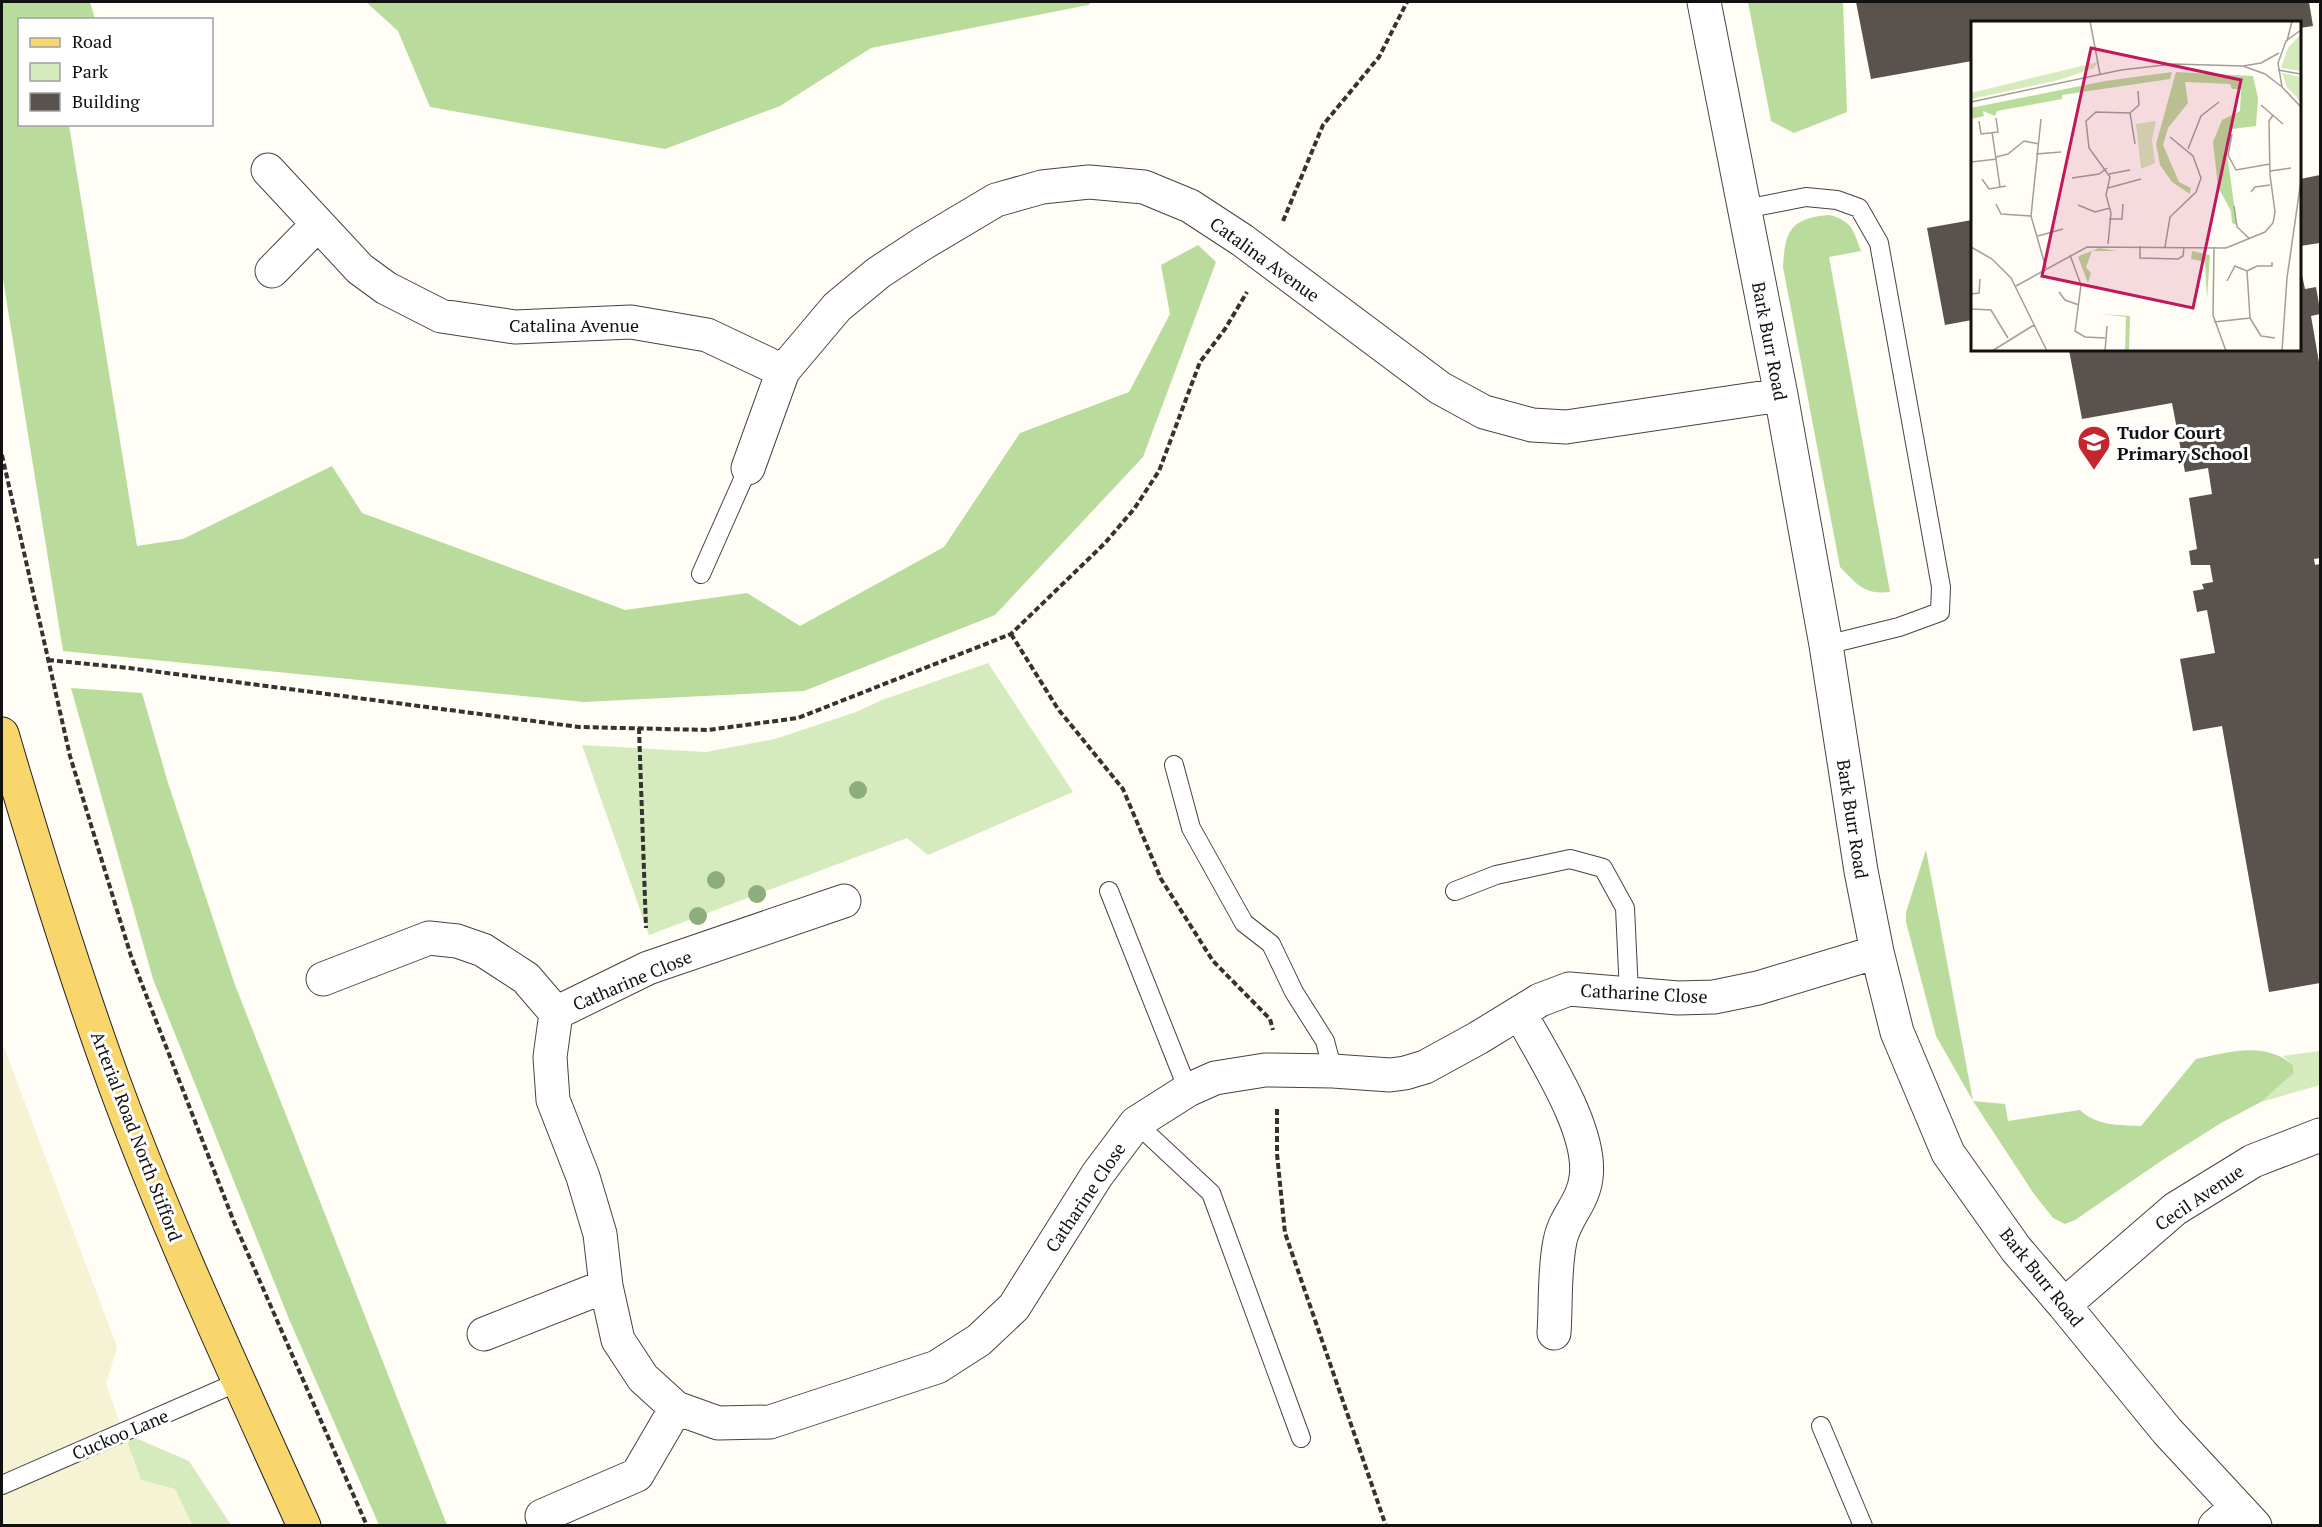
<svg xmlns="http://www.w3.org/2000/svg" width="2322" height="1527" font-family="'PT Serif',serif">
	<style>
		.farmland { fill: #f6f3d4 }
		.green { fill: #d5ebbd }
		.forest { fill: #b9dc9c }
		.building { fill: #5a524d }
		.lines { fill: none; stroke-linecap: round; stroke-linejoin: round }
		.lane-casing { stroke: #444; stroke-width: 20 }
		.street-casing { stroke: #444; stroke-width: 35 }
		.primary-casing { stroke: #222; stroke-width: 35 }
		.path { stroke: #333; stroke-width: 4; stroke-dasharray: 6 3; stroke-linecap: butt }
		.lane { stroke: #fff; stroke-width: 18 }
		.street { stroke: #fff; stroke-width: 33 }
		.primary { stroke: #f9d66b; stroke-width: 33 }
		.tree { fill: #8dad7f }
		.labels { text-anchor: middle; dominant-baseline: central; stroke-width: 6; stroke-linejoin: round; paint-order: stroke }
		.street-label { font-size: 18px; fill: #111; stroke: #fff }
		.poi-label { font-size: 18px; font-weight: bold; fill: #111; stroke: #fff; text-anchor: start }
		.inset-road { fill: none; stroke: #a09f9a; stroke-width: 1.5 }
		.view { fill: #c2185b; fill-opacity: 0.15; stroke: #c2185b; stroke-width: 3 }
		.inset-edge { fill: none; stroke: #111; stroke-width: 3 }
	</style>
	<rect width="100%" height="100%" fill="#fffdf5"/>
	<!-- farmland -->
	<path class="farmland" d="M2,1042l115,305 -11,37 35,96 34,9 17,36h-190z"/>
	<!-- green -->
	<path class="green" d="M988,663l85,129 -145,63 -21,-17 -258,97 -67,-190 124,7 69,-13 81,-27 26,-12z
		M2320,1051v34l-59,17 33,-29 -1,-8 -10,-9z
		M124,1433l65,28 42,64h-39l-17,-36 -34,-9z"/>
	<!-- forest -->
	<path class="forest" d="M2,2h88l5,17 -75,1v104l49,1 68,421 46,-7 149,-73 30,47 263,97 122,-17 53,33 144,-79 76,-114 109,-41 41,-78 -9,-49 37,-20 18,17 -73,195 -148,158 -191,76 -220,11 -521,-51 -61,-378z
		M366,2h726l-4,3 -217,43 -91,58 -115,43 -235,-42 -32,-76z
		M1748,2h95l4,110 -53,21 -23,-12z
		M1830,215c23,7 23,15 31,36l-32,6 61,335c-26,3 -33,-8 -50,-25l-57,-300c2,-37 8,-49 47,-52z
		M71,688l71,5 26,90 67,202 212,540h-68l-90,-206 -136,-340z
		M1926,850l47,251 32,3 3,17 72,-11c16,16 39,15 61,16l55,-67c34,-7 68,-18 97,6l1,8 -33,29 -40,21 -57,36 -89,61 -10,4 -12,-6 -19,-24 -61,-93 -37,-65 -30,-114v-10z"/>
	<!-- building -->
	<path class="building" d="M1856,2h453l4,24 -13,2v-6h-328v39l-101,18z
		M2320,175v68l-20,3v-67z
		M1972,220v100l-27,5 -18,-97z
		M2300,266l5,23 11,-2 4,23v4l-9,2 9,52v190l-6,1 1,6 5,-1v419l-51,9 -47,-266 -29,5 -13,-72 35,-6 -8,-43 -10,2 -4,-21 11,-2 -2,-5 11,-2 -3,-17h-19l-2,-14 8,-2 -8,-51 23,-4 -4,-26 -23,4 -13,-69 -90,16 -13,-69h231z"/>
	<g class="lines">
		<!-- lane casing -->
		<g class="lane-casing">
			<path id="lane" d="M1745,209l61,-12 31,3 22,8 20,35 62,344 -1,25 -41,15 -73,18
				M701,574l47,-106
				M1174,765l17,63 53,95 27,21 23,48 31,49 8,30
				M1109,891l79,199
				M1455,891l41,-16 74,-16 33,9 22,40 4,85
				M1136,1123l75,70 90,245
				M1821,1426l42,100
				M2,1485l236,-103"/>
		</g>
		<!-- street casing -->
		<g class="street-casing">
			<path id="street" d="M1704,2l77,393 45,250 35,226 16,81 20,80 51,121 68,96 48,56 103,126 88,95
				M268,170l92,99 26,19 55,28 74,11 116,-5 76,13 76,36
				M272,271l45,-46
				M748,468l35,-97 54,-64 41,-34 44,-29 74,-44 46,-13 47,-5 55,5 46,19 52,34 198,148 44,24 48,13 34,2 215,-32
				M844,901l-196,67 -92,45 -6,44 3,43 30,77 17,57 6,52 12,54 25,38 33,30 42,15 52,-1 167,-55 42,-27 35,-33 83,-132 39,-52 52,-33 27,-12 50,-8 68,1 57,4 15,-2 20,-6 53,-29 62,-38 29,-11 109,9 36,-1 44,-9 119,-36
				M323,979l106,-41 28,3 26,9 43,28 30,35
				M1520,1013c22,42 73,117 66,165 -3,25 -22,40 -26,63 -6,29 -4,62 -6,92
				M2064,1305l111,-96 78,-48 67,-26
				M484,1334l122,-48
				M542,1516l95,-41 39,-67
				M2215,1526l22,-19"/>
		</g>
		<!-- primary casing -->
		<g class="primary-casing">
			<path id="primary" d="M2,734c35,119 71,237 114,354 55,149 123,293 188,438"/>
		</g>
		<!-- path -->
		<path class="path" d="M1283,221l40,-96 56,-68 28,-55
			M2,455l68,301 61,200 103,266 133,304
			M1011,634l47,75 65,80 38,90 52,82 57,58 3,11
			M48,660l81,8 450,59 129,3 90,-12 213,-84 94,-91 29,-34 25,-38 41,-109 25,-33 22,-37
			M639,728l7,200
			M1277,1109v45l8,79 101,293"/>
		<!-- lane -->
		<use href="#lane" class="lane"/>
		<!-- street -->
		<use href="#street" class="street"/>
		<!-- primary -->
		<use href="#primary" class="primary"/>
	</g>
	<!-- trees -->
	<g class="tree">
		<circle cx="858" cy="790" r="9"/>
		<circle cx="716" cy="880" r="9"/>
		<circle cx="757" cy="894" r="9"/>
		<circle cx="698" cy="916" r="9"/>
	</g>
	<!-- icons -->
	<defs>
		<g id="school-pin" transform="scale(1.725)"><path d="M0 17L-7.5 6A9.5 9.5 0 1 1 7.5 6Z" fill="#c4262e" stroke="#fff"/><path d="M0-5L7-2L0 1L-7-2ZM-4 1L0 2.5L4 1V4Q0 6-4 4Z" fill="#fff"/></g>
	</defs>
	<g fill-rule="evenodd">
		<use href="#school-pin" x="2094" y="442"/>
	</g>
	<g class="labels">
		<!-- street labels -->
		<g class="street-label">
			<text transform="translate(1265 259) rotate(36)">Catalina Avenue</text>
			<text x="574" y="325">Catalina Avenue</text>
			<text transform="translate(1770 341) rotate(79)">Bark Burr Road</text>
			<text transform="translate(1853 819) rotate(81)">Bark Burr Road</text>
			<text transform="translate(632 980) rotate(-23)">Catharine Close</text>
			<text transform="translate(1644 993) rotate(3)">Catharine Close</text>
			<text transform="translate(137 1136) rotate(69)">Arterial Road North Stifford</text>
			<text transform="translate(1085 1197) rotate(-56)">Catharine Close</text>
			<text transform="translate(2199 1197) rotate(-34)">Cecil Avenue</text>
			<text transform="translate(2042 1277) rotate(51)">Bark Burr Road</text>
			<text transform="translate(120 1434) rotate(-23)">Cuckoo Lane</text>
		</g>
		<!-- poi labels -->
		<g class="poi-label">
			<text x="2117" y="432">Tudor Court<tspan x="2117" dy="21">Primary School</tspan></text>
		</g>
	</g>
	<!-- overview -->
	<g transform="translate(1971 21)">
		<rect width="330" height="330" fill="#fffdf5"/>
		<path d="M330,13v37l-20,-3 7,-20zM127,41l-4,6 -35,12 -88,19v-6zM311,52l19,4v25l-14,-15zM185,100l-4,19 3,23 -14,6 -5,-45z" fill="#d5ebbd"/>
		<path d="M201,51l-2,7 -108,16v4l-65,12 -2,5 -12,-5 1,5 -13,3v-11l134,-27zM205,51l77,4 5,22 -2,28 -24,3 -5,25 10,71 -5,-2 -1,-12 -13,-24 -5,-45 9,-22 18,-9 1,-22h-9l-2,-5 -45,-2 3,21 -20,25 -5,17 16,37 12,6 -1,6 -18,-12 -12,-17 -4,-21zM128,227l18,3h-25l-6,16 5,6 -3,10 -10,-26 3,-2 11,-4zM221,230l18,4 -3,44 -2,-37 -14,-3zM131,293l28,2 -1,35h-4l1,-34z" fill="#b9dc9c"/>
		<path class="inset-road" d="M119,0l10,53M330,9l-15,11 -8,22 4,24 19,20M316,20l5,-20M272,45l18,-3 18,-10M307,49l23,4M0,81l150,-32 52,-6 70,2 22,8 17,13M290,84l22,19M159,92l9,-8 -1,-14M70,98l-10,97 15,52M8,100l2,13 17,-2 -2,-14M21,111l8,55M261,113l-4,21 8,15 34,-6M217,128l13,-33 18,-14M65,133l25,-2M25,136l12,-3 16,-13 15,3M0,141l26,-3M299,150l21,-3M138,153l21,-4M101,157l27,-4 8,-6M11,158l7,10 17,-3M137,167l33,-9M280,171l4,-5 15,-2M25,183l5,10 30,2M107,184l17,7 15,-4M263,185l3,21 13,12M138,198h13l1,-15M67,215l25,-7M137,223l3,-31 -5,-18 4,-18 -21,-29 -3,-27 10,-9 34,1 5,31M169,225v12l38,1 5,-3 1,-9M0,226l21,12 19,19 36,73M194,226l5,-30 26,-25 5,-14 -8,-22 -23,-19M243,226l-1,68 13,36M99,234l11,30 -6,46 10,6 20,1M276,250l10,-5h15v-4M45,265l71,-39 139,1 39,-16 8,-9 2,-11 -5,-37 -1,-54 4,-6M88,271l6,8 14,5M0,273l8,-1 1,-14M0,288l20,1 17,28M279,297l11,18 14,2M243,301l36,-4 -3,-47 -12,-5 -8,15M21,330l42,-26M134,330l2,-25M311,330l5,-73 14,-98"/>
		<path class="view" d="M120,27l150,32 -48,228 -151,-32z"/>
		<rect width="330" height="330" class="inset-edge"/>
	</g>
	<!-- border -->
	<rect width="2322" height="1527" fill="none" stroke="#111111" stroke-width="6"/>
	<!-- legend -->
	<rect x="18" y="18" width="195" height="108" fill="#ffffff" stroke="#a0a0a0" stroke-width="1.5"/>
	<rect x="30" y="38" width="30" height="9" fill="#f9d66b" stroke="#a0a0a0" stroke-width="1.5"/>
	<text x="72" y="48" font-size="18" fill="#111111">Road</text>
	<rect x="30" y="63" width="30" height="18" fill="#d5ebbd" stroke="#a0a0a0" stroke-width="1.5"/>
	<text x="72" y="78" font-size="18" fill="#111111">Park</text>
	<rect x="30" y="93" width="30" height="18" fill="#5a524d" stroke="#a0a0a0" stroke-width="1.5"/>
	<text x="72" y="108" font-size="18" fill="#111111">Building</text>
</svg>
